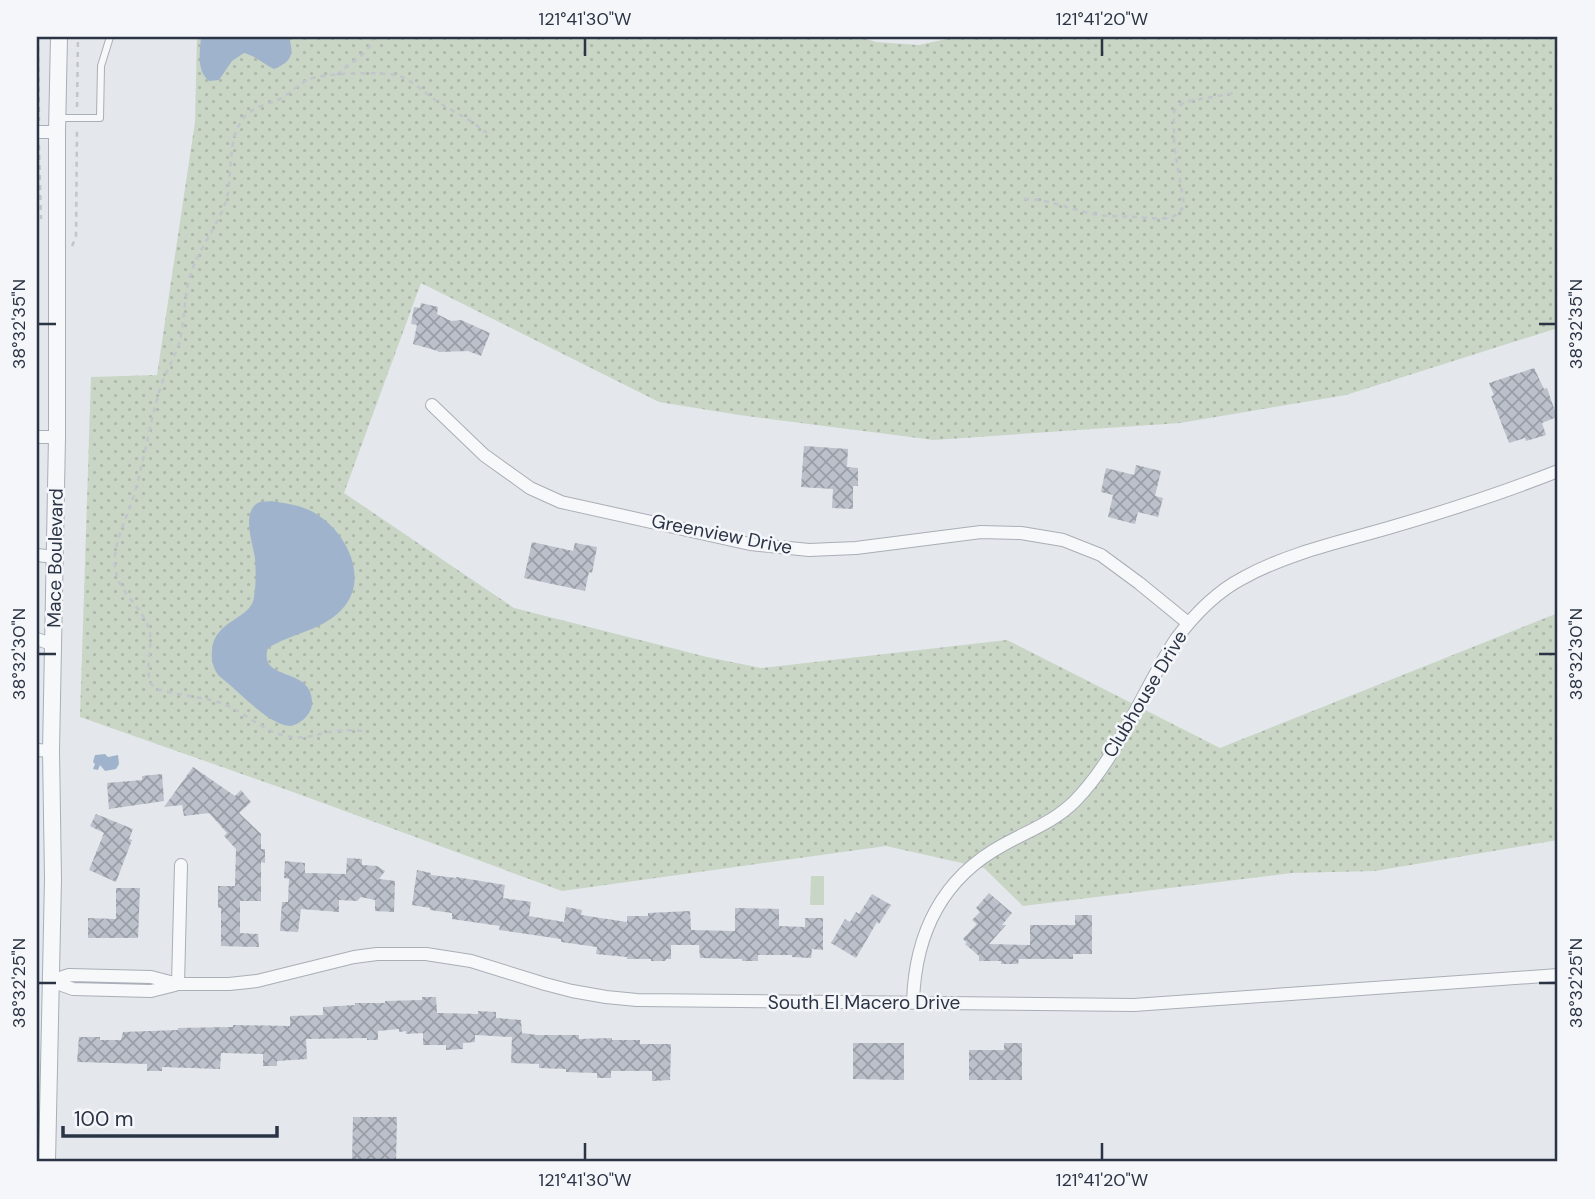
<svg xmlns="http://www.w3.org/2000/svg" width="1595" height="1199" font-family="'DM Sans',sans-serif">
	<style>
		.grass { fill: url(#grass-dots) }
		.green { fill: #c9d6c5 }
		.water { fill: #9fb4cc }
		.building { fill: url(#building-cross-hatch) }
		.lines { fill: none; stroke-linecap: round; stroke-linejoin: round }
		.service-casing { stroke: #a9aeb7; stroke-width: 8 }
		.minor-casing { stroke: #a9aeb7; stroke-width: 14 }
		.tertiary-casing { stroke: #a9aeb7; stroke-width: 18 }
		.path { stroke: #c2c5cb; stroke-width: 2.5; stroke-dasharray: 5 5; stroke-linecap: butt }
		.service { stroke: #f7f8fa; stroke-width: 6 }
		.minor { stroke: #f7f8fa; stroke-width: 12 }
		.tertiary { stroke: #f7f8fa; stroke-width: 16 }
		.ticks { fill: none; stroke: #2b3445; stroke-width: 2.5 }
		.labels { text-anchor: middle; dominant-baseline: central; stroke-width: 5; stroke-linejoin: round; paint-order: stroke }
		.street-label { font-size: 19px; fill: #2b3445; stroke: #f4f6f9 }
		.neatline { fill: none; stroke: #2b3445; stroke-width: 2.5 }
		.ticks-label { font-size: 18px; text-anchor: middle; fill: #2b3445 }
	</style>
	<defs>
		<pattern id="grass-dots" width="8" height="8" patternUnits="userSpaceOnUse" patternTransform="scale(1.75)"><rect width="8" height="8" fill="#c9d6c5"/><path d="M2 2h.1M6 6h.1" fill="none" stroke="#adb8ab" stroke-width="1.8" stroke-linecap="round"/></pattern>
		<pattern id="building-cross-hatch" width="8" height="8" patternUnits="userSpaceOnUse" patternTransform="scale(1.75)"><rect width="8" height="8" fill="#bbc0ca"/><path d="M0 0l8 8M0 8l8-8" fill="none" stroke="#989da6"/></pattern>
	</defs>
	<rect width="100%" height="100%" fill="#e4e7ec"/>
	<!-- grass -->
	<path class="grass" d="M197,37h664l15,5 43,3 37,-8h602v291l-212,67 -166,28 -246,17 -195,-25 -80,-13 -238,-119 -77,210 170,115 193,49 54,11 246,-28 213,108 338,-135v227l-183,31 -83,2 -269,33 -39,-38 -98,-22 -324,45 -269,-99 -213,-75 11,-340 66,-2 38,-253z"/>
	<!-- green -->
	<path class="green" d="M811,876h13v29h-14z"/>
	<!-- water -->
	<path class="water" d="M201,37h88c5,17 3,25 -15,32 -11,-5 -18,-13 -30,-16l-12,8 -13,19 -10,1c-13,-11 -9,-29 -8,-44z
		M271,501c14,2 29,4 42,11 31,17 57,63 31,95 -19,23 -52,26 -76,41 -11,35 47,17 44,57 -1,6 -4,10 -8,14 -4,3 -9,7 -15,7 -23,-3 -51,-36 -70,-50 -6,-8 -8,-16 -7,-26 2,-30 40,-31 42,-53 2,-13 2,-26 1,-39 -2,-14 -15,-48 5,-56 4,-1 7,0 11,-1z
		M105,754l3,3 10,-2 1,9 -3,5 -11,2 -5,-6 -2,5 -5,-1 2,-5 -2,-2 2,-7z"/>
	<!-- building -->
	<path class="building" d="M421,303l17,4 -1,7 14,7 10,-1 29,13 -9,23 -13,-5 -30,1v-1l-25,-7 4,-19 -6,-1 3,-17 6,1z
		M1534,368l10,21 3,-1 10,29 -15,6 4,12 -20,6 -1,-3 -16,5 -18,-47 3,-1 -5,-12z
		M804,446l44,3 -1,18 11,1v18h-5v23l-21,-1 1,-19 -32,-2z
		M1136,465l25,6 -6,25 8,2 -5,19 -20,-5 -3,12 -27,-7 5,-22 -12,-3 5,-24 28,7z
		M532,542l41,9 2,-8 22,4 -5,26 -3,-1 -4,19 -61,-13z
		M193,767l42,29 6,-6 10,12 -12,11 22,21v15h4v14l-4,-1v39h-21v32l18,1 1,13 -38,-1v-38h-3v-22h17l1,-37 -12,-13 3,-3 -18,-20 -25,3 -2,-11 -18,2z
		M162,774l2,27 -55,8 -2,-26 35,-3v-4z
		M96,814l37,15 -4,10 3,1 -16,42 -27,-12 15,-37 -14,-7z
		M347,858l15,1v6l15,1 8,5 -6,8 16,2 -1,31 -19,-1v-11l-14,-3 -4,4 -18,-1v12l-38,-3 -3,23 -18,-1 2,-29h6l1,-23 -5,-1 1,-17 20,2v10l41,1z
		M417,870l14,3v2l25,3v-1l49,8 -2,13 28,4 -2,14 35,6 2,-15 16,3 -1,5 46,7v-6h21v-3l42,-2 1,19 44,1v-23l44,1v17l26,1v-9h18v32l-11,-1 -1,9 -19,-1v-2h-34v6h-16v-2l-42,-1 -1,-13h-28v14h-5l-1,2h-14v-2h-24v-2l-31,-3 1,-7 -36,-5v-3l-62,-9 1,-4 -48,-7v-6l-22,-3v-2l-18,-3z
		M116,888h24l-2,50h-50v-20l28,1z
		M989,893l23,20 -10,12h4l-17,19 41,1v-20h45v-10h17v39h-19v5h-54l-1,5h-17v-3h-22v-5l-14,-12 2,-1 -4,-4 14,-15 -5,-4 8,-8 -4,-4z
		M872,894l19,11 -12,19 -2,-2 -21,36 -25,-15 14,-24 5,3 6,-10 3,2z
		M422,997h14l1,16 41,1v-3l18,1v6l25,2 1,13 15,2h42v4l33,-1v2h28v4h31l-1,36 -18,1v-10h-41v7h-14v-5l-31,-1v-3l-27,-1v-4l-28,-1 1,-26 -37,-2v7l-12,1v6l-17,1v-5h-23v-12l-17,1v-3l-7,1v-3l-21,2v9h-11v-2l-61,1 1,20 -30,2v5h-14v-12l-42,-1 -1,16 -58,-2v4h-15v-7l-70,-2 2,-25h21v3h21l2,-8 55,-2v-2l55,-1v-2l57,1v-10l33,-1v-8l32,-2v-2h30v-2l37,-1z
		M853,1043h51v37l-51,-1z
		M1004,1043h18v37h-53v-30h35z
		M353,1117h44l-1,45h-44z"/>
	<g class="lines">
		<!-- service casing -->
		<g class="service-casing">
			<path id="service" d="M59,118h41l1,-52 9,-29"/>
		</g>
		<!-- minor casing -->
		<g class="minor-casing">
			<path id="minor" d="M37,132h20
				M432,405l52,50 46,33 31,14 189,42 59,6 47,-2 125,-16 40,1 42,7 38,15 38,28 49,40
				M37,437h20
				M37,555l18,2
				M37,639l17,6
				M37,750l14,1
				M51,981l18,-6 82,2 27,7h51l28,-3 97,-24 23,-3h49l45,7 74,23 27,7 34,6 31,3 497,5 424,-30
				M51,981l22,8 78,2 24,-6
				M178,984l3,-119
				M913,1002c2,-68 29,-124 90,-157 25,-14 51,-23 72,-44 44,-45 67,-110 101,-162 18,-24 40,-47 67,-61 47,-26 102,-37 152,-52 55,-16 110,-34 163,-55"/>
		</g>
		<!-- tertiary casing -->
		<g class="tertiary-casing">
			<path id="tertiary" d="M47,1162l6,-283 -2,-128 6,-314v-305l2,-95"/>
		</g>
		<!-- path -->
		<path class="path" d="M38,37l1,84
			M337,75c12,-14 32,-18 36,-38
			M77,107l1,-70
			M39,145l2,74
			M1024,199c24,0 46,10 69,15 15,3 30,2 44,3 17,1 41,7 47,-13l-10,-58v-35l10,-9 50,-9
			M72,246l4,-9 1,-109
			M362,731c-9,-1 -18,-1 -27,0 -15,2 -28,8 -43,6 -28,-3 -48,-27 -74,-35 -12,-4 -59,-10 -64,-15 -12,-9 0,-43 -5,-58 -8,-26 -38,-40 -34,-73 2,-19 10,-35 16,-52 13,-39 18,-80 30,-118 5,-16 15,-30 19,-46 5,-22 4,-49 12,-70 9,-24 26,-45 34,-69 7,-25 1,-60 16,-81 8,-13 25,-15 38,-21 10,-5 17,-14 27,-19 14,-7 77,-9 93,-4 15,6 27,19 41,28 16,9 31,17 46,29"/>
		<!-- service -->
		<use href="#service" class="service"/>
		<!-- minor -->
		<use href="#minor" class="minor"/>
		<!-- tertiary -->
		<use href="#tertiary" class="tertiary"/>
	</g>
	<!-- ticks -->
	<path class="ticks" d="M585,38v18M1102,38v18M38,324h18M1539,324h17M38,654h18M1539,654h17M38,983h18M1539,983h17M585,1143v17M1102,1143v17"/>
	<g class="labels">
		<!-- street labels -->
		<g class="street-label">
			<text transform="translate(722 534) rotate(11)">Greenview Drive</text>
			<text transform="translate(55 558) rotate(-89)">Mace Boulevard</text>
			<text transform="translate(1145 694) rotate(-59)">Clubhouse Drive</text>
			<text x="864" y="1002">South El Macero Drive</text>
		</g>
	</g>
	<!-- border -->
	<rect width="1595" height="1199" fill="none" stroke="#f4f6f9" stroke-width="77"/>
	<!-- scale -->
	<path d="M63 1126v10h214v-10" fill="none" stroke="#2b3445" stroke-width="3.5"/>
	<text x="74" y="1126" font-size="21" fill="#2b3445" stroke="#f4f6f9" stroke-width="5" paint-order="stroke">100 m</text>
	<rect x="38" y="38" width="1518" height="1122" class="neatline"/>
	<g class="ticks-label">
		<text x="585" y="25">121°41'30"W</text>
		<text x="1102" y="25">121°41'20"W</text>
		<text transform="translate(19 324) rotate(-90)" y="6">38°32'35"N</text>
		<text transform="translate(1576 324) rotate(-90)" y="6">38°32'35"N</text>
		<text transform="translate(19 654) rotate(-90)" y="6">38°32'30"N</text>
		<text transform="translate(1576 654) rotate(-90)" y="6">38°32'30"N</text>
		<text transform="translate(19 983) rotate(-90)" y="6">38°32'25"N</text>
		<text transform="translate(1576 983) rotate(-90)" y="6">38°32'25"N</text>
		<text x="585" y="1186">121°41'30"W</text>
		<text x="1102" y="1186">121°41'20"W</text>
	</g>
</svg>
